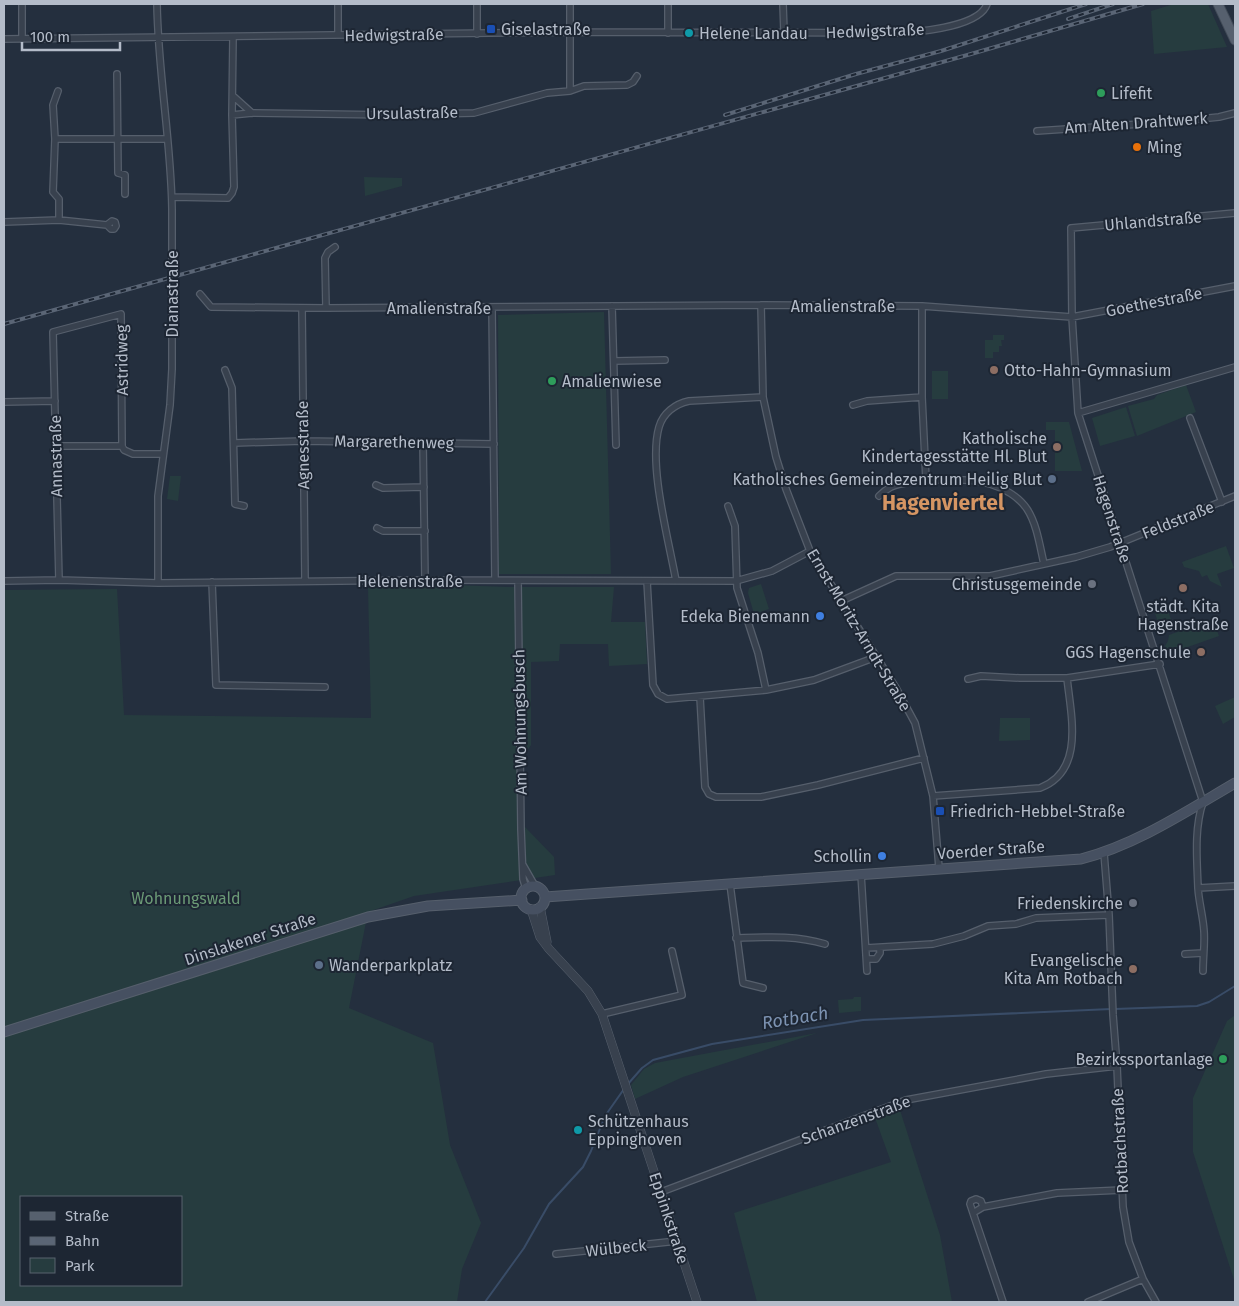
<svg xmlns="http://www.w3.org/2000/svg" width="1239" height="1306" font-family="'Fira Sans',sans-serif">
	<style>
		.green { fill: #263c3f; fill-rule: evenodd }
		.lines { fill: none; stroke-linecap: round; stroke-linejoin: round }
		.stream { stroke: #394c67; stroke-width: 2 }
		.minor-casing { stroke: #565f6c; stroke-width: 8 }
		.tertiary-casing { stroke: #565f6c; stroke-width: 9 }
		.secondary-casing { stroke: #565f6c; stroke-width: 11 }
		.primary-casing { stroke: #414a57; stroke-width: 11 }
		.minor { stroke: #38414e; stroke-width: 5.5 }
		.tertiary { stroke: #38414e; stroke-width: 8 }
		.secondary { stroke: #465061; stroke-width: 9 }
		.primary { stroke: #56606e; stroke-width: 9 }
		.rail-casing { stroke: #5a6575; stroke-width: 4 }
		.rail { stroke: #1d2633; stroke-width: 2; stroke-dasharray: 5.5; stroke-linecap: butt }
		.transit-dot { fill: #1a4fb4; stroke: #1d2633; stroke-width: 2 }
		.culture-dot { fill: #0f9aa8; stroke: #1d2633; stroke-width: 2 }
		.leisure-dot { fill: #2e9e5b; stroke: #1d2633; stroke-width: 2 }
		.food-dot { fill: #e8710a; stroke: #1d2633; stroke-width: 2 }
		.education-dot { fill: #8d6e63; stroke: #1d2633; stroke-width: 2 }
		.service-dot { fill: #5c6f8a; stroke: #1d2633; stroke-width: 2 }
		.worship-dot { fill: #6b7280; stroke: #1d2633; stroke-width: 2 }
		.shop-dot { fill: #3f7fe0; stroke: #1d2633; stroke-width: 2 }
		.labels { text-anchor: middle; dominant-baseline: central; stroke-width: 4; stroke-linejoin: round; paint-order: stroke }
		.poi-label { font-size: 16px; fill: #b4bcc9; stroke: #1d2633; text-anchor: start }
		.street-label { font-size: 16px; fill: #b4bcc9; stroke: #1d2633 }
		.park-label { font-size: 16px; fill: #6b9a76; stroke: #1d2633 }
		.water-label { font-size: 18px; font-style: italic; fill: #7c92b1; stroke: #1d2633 }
		.district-label { font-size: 21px; font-weight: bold; fill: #d59563; stroke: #1d2633 }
	</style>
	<rect width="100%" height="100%" fill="#242f3e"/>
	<!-- green -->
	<path class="green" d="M1174,4h34l19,43 -73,7 -3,-43z
		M364,177l38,1v8l-37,10z
		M604,312l7,262h-112l-1,-259z
		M993,335h11v5h-3l1,6h-3v6h-6v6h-8v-18h8z
		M948,371v28h-16v-28z
		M1186,385l10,27 -59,24 -9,-30 26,-7 3,-4z
		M1126,407l9,29 -35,10 -8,-28z
		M1046,422h23l13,49h-27v-41h-9z
		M170,476h11l-3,25 -11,-2z
		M1226,546l8,22 -17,6 5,13 -12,-6 -3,-6 -5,2 -3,-6 -15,-4 -2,-5z
		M761,584l8,25 -15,5 -6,-21 1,-5z
		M453,585l55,2h106l-3,35h34l2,42 -38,2 -1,-22h-48l-1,17 -28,1v83l-10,15 4,67 29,30 1,18 -141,21 -46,16 -19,96 84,35 17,102 31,78 -19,46 -5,33h-453v-712l113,-1 7,126 247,3 -3,-130zM21,1197h160v88h-160z
		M1164,601l10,26 -8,3 -3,-4 -4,-1 -7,-20z
		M1213,619l6,17 -51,18 -3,-8 3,-5 1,-6z
		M1235,697v20l-12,7 -8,-18z
		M1000,718h30v22l-31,1z
		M854,997h7v14l-22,2 -1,-13 15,-1z
		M1235,1015v268l-42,-131v-54l34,-77z
		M817,1033l-134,44 -48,22 -4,-14 13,-16 11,-6z
		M899,1107l41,128 12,67h-195l-23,-89 157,-51 -17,-47z"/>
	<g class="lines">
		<!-- stream -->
		<path class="stream" d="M1115,1009l82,-3 12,-4 26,-16
			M627,1085l15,-17 11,-8 59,-16 151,-24 248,-11
			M485,1302l39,-54 25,-44 34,-37 8,-16 14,-35 19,-27"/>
		<!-- minor casing -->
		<g class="minor-casing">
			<path id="minor" d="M22,4v35
				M157,4c1,69 14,136 15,205v160l-2,36 -12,91v87
				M338,4v31
				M477,4v30
				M570,4v87
				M668,4v29
				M783,4l1,28
				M4,39l565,-7 335,1c21,-2 76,-7 83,-29
				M117,74l1,99 7,2v19
				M58,91l-5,14 2,34 -2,53 6,7v21
				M233,96l19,17
				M232,115l20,-2 139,2 83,-2 73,-20 23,-2 14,-5 43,-1 6,-3 4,-6
				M1037,131l133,-9 49,-5 16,-4
				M55,139h112
				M172,197l56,1 4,-5 2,-6 -2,-72 1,-78
				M1235,213l-164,15 1,89 6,96 125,389c-9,27 -6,57 -5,86l37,-2
				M4,222l55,-2 48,5 5,-4 3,1 1,4 -2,3h-3l-4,-4
				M200,294l11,13 115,1 435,-3 161,1 150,11 163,-31
				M761,305l2,92 13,60 10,32 24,62 86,137 19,35 18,73 6,72
				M612,306l4,139
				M922,306v91l4,83
				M492,307l3,273
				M302,308l3,273
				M326,308l-1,-50 3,-6 7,-5
				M614,361l51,-1
				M225,370l7,18 3,116 9,2
				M4,402l51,-1
				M853,405l14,-4 55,-4
				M1078,413l157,-46
				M1190,418l32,84
				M423,442l2,138
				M234,443l69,-2 191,3
				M55,446h67
				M376,485l7,3 41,-1
				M879,496c3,-3 8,-7 12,-9 20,-8 79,-10 99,-3 14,4 29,13 37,25 10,15 13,38 17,55
				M728,506l7,20 2,62 21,65 8,37
				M377,528l6,3h42
				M59,580l-6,-248 68,-18 1,132 2,4 9,4h30
				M4,581l55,-1 99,3 267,-3 311,1 36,-10 38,-20
				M518,581l3,248 2,50 3,10
				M647,581l6,104 5,9 9,5 99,-9 48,-10 62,-23
				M676,581c-7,-40 -28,-116 -17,-154 4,-14 16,-23 30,-26l74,-4
				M212,582l4,103 109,2
				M841,601l55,-25h94l86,-19 34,-10 125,-51
				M968,679l13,-3 39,2h47l93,-14
				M700,697l5,90 4,7 7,3h45l57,-12 106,-27
				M933,796l107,-8c45,-17 31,-72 27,-110
				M1104,853l5,62 4,100 4,51 6,141 6,35 14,37 13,23
				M523,865l12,21
				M861,874l6,97
				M730,884l13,99 20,5
				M1198,888c1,15 5,28 6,43 1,13 -1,26 -1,40
				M736,938c30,-1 60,-3 89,6
				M866,948l67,-4 31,-8 24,-10 28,-2 20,-6 73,-3
				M1185,954l18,-1
				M867,959h9l4,-6v-5
				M602,1014l80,-19 -10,-44
				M661,1192l245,-92 140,-26 71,-8
				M976,1199l5,2 2,6 -10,6 -3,-9 1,-3z
				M983,1207l74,-14 65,-3
				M973,1213l30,89
				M556,1254l121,-13
				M1088,1302l55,-23"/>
		</g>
		<!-- tertiary casing -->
		<g class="tertiary-casing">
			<path id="tertiary" d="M540,907l7,35
				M531,909l9,28 9,12 39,42 14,23 95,288"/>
		</g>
		<!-- secondary casing -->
		<g class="secondary-casing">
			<path id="secondary" d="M521 898a12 12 0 1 1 24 0a12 12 0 1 1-24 0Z
				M545,897l536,-38c55,-14 106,-48 154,-76
				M4,1032l364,-115 60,-11 94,-6"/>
		</g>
		<!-- primary casing -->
		<g class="primary-casing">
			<path id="primary" d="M1218,4l17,36"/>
		</g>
		<!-- minor -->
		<use href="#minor" class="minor"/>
		<!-- tertiary -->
		<use href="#tertiary" class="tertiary"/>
		<!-- secondary -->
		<use href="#secondary" class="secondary"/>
		<!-- primary -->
		<use href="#primary" class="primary"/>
		<!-- rail casing -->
		<g class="rail-casing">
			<path id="rail" d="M1068,19l45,-15
				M725,115l131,-41 85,-23 145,-47
				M4,324l967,-270 172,-50"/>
		</g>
		<!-- rail -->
		<use href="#rail" class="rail"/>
	</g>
	<!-- markers -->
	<g class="transit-dot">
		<rect x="486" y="24" width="10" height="10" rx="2.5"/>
		<rect x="935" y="806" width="10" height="10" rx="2.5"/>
	</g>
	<g class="culture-dot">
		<circle cx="689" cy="33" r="5"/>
		<circle cx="578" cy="1130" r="5"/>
	</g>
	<g class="leisure-dot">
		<circle cx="1101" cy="93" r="5"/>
		<circle cx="552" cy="381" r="5"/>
		<circle cx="1223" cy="1059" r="5"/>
	</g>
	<circle class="food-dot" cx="1137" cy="147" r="5"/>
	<g class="education-dot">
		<circle cx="994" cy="370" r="5"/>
		<circle cx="1057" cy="447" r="5"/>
		<circle cx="1183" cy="588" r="5"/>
		<circle cx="1201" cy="652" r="5"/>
		<circle cx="1133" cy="969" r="5"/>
	</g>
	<g class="service-dot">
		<circle cx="1052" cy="479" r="5"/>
		<circle cx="319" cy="965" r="5"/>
	</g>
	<g class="worship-dot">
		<circle cx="1092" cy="584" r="5"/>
		<circle cx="1133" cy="903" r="5"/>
	</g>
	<g class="shop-dot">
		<circle cx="820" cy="616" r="5"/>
		<circle cx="882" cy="856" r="5"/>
	</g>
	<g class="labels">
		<!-- poi labels -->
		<g class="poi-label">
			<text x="501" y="29">Giselastraße</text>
			<text x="699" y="33">Helene Landau</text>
			<text x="1111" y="93">Lifefit</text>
			<text x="1147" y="147">Ming</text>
			<text x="1004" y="370">Otto-Hahn-Gymnasium</text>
			<text x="562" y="381">Amalienwiese</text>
			<text x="1047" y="438" text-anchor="end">Katholische<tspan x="1047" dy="18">Kindertagesstätte Hl. Blut</tspan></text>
			<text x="1042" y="479" text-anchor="end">Katholisches Gemeindezentrum Heilig Blut</text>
			<text x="1082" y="584" text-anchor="end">Christusgemeinde</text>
			<text x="1183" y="606" text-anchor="middle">städt. Kita<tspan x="1183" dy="18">Hagenstraße</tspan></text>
			<text x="810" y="616" text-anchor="end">Edeka Bienemann</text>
			<text x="1191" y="652" text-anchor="end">GGS Hagenschule</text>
			<text x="950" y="811">Friedrich-Hebbel-Straße</text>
			<text x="872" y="856" text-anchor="end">Schollin</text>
			<text x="1123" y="903" text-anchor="end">Friedenskirche</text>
			<text x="1123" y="960" text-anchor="end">Evangelische<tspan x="1123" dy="18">Kita Am Rotbach</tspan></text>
			<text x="329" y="965">Wanderparkplatz</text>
			<text x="1213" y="1059" text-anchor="end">Bezirkssportanlage</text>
			<text x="588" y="1121">Schützenhaus<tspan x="588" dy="18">Eppinghoven</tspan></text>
		</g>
		<!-- street labels -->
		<g class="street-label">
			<text transform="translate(875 31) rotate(-2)">Hedwigstraße</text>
			<text transform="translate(394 35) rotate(-1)">Hedwigstraße</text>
			<text transform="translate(412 113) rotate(-1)">Ursulastraße</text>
			<text transform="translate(1136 123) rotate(-4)">Am Alten Drahtwerk</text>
			<text transform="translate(1153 221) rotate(-5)">Uhlandstraße</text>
			<text transform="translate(172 294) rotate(-90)">Dianastraße</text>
			<text transform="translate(1154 302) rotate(-11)">Goethestraße</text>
			<text x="843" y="306">Amalienstraße</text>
			<text x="439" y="308">Amalienstraße</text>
			<text transform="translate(122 360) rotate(-91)">Astridweg</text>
			<text transform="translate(394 442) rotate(1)">Margarethenweg</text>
			<text transform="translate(303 445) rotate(-91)">Agnesstraße</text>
			<text transform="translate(56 456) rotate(-91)">Annastraße</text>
			<text transform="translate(1112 519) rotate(72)">Hagenstraße</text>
			<text transform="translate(1178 520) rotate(-22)">Feldstraße</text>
			<text x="410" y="581">Helenenstraße</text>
			<text transform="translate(859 630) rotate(59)">Ernst-Moritz-Arndt-Straße</text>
			<text transform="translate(520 722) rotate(-91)">Am Wohnungsbusch</text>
			<text transform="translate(991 850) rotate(-4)">Voerder Straße</text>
			<text transform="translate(250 939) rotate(-18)">Dinslakener Straße</text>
			<text transform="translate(856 1120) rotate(-20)">Schanzenstraße</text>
			<text transform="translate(1120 1141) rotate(-93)">Rotbachstraße</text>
			<text transform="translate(669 1218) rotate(72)">Eppinkstraße</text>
			<text transform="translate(616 1248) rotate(-6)">Wülbeck</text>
		</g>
		<!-- park labels -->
		<g class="park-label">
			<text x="186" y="898">Wohnungswald</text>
		</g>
		<!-- water labels -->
		<g class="water-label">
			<text transform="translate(795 1018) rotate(-9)">Rotbach</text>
		</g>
		<!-- district labels -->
		<g class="district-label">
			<text x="943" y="503">Hagenviertel</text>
		</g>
	</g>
	<!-- border -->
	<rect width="1239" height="1306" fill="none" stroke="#b4bcc9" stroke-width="10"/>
	<!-- legend -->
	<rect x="20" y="1196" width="162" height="90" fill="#1d2633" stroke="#59626f"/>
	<rect x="30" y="1212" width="25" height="8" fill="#56606e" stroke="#59626f"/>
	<text x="65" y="1221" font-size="15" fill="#b4bcc9">Straße</text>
	<rect x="30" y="1237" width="25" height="8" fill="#5a6575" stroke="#59626f"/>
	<text x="65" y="1246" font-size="15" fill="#b4bcc9">Bahn</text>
	<rect x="30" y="1258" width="25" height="15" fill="#263c3f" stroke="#59626f"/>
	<text x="65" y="1271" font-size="15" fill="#b4bcc9">Park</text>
	<!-- scale -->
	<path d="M22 42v8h98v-8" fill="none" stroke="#b4bcc9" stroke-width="2.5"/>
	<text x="30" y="42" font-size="15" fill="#b4bcc9" stroke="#1d2633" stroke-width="4" paint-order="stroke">100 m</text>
</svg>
